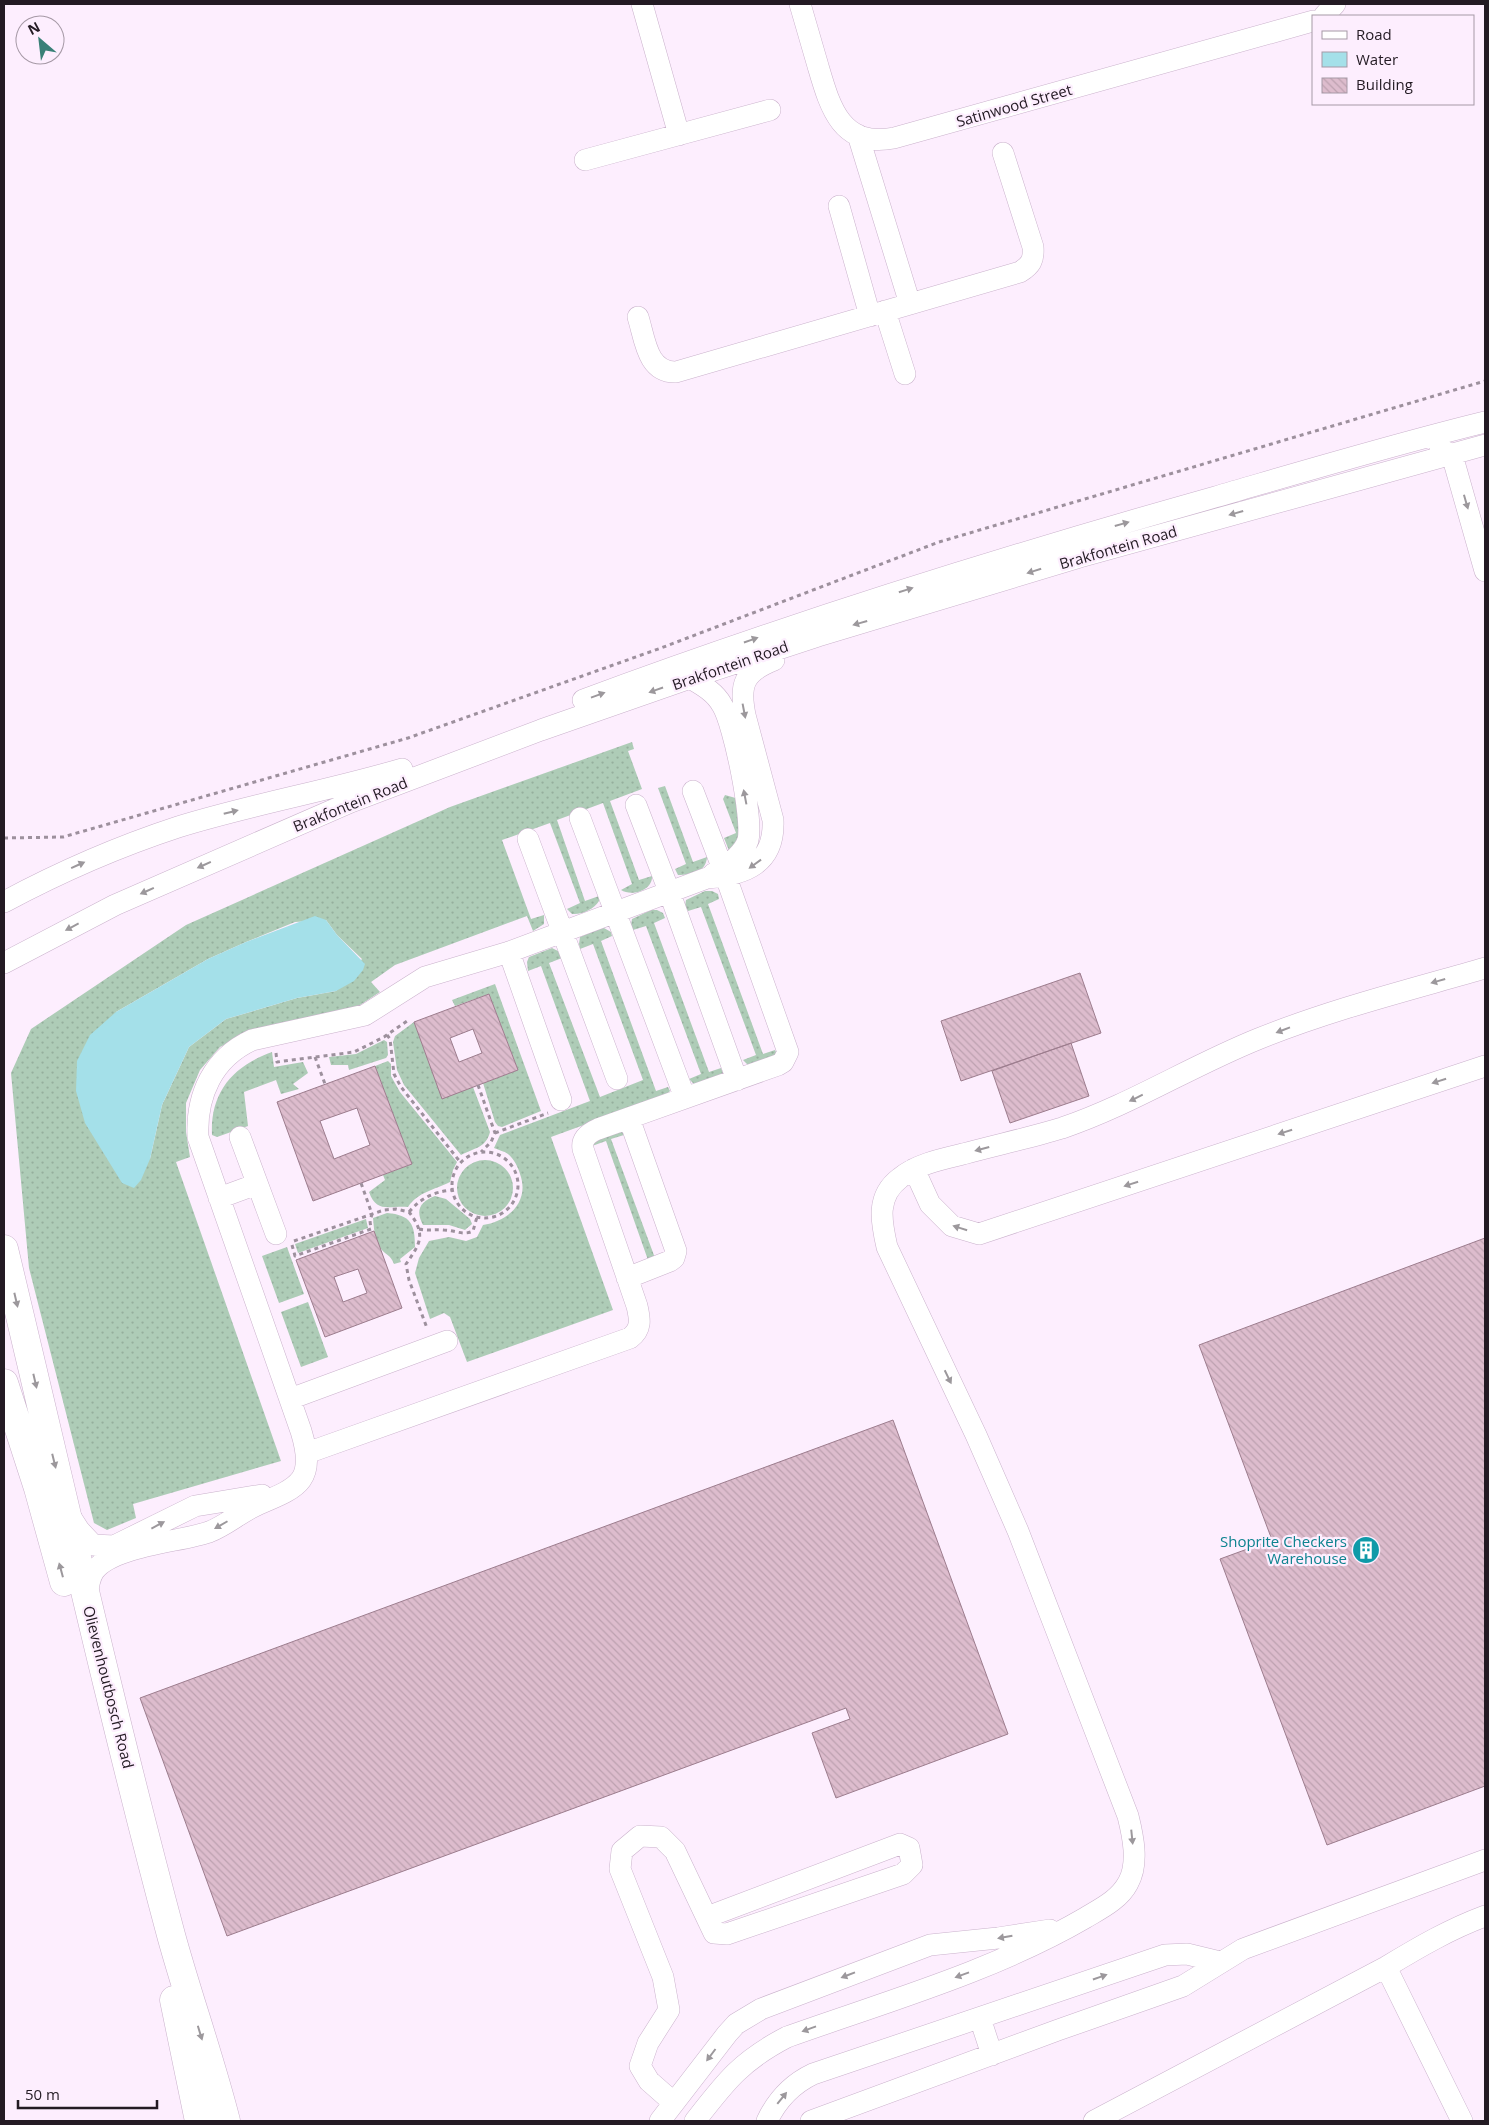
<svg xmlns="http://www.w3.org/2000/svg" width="1489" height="2125" font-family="'Open Sans',sans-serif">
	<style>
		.grass { fill: url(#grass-dots); fill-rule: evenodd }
		.water { fill: #a4e0e9 }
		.building { fill: url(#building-back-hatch); stroke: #9c7c8d; fill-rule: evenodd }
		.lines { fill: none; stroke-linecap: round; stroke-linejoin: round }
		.minor-casing { stroke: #cab2cc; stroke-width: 22 }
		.major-casing { stroke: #cab2cc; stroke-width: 29 }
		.path { stroke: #9d909d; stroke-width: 3; stroke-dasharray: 4 4; stroke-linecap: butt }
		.minor { stroke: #fff; stroke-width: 21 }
		.major { stroke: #fff; stroke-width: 28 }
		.oneway { fill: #9c989c }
		.labels { text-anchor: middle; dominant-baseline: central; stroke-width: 4.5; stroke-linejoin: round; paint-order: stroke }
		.street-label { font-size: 15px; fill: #231a23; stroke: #fdeefe }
		.culture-label { font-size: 15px; fill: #0d838f; stroke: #fdeefe; text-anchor: end }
	</style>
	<defs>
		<pattern id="grass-dots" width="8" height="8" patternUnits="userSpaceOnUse" patternTransform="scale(1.25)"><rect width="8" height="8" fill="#aeccb7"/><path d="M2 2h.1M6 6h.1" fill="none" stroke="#95af9d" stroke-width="1.8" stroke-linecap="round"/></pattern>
		<pattern id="building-back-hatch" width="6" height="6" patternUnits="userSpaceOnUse" patternTransform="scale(1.25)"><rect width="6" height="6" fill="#ddbccd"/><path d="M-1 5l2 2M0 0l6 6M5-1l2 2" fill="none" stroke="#bda1b0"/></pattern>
	</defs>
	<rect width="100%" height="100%" fill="#fdeefe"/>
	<!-- grass -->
	<path class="grass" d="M632,742l2,7 -6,2 14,38 -32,12 29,79 13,-4c1,14 -20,21 -31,14l11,-6 -29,-81 -46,17 28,81 14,-5v5c-5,8 -17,14 -27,13l-5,-5 13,-6 -30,-80 -48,17 29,79 13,-4v9l-11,7 -6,-15 -132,49 -24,17 9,10 -23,15 -107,25 -30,15 -20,23 -14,33v29l4,25 -14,5 105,299 -148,43 3,14 -29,12 -13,-7 -65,-255 -18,-195 20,-44 155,-104 264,-118zM326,920l11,15 25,24 -26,32 -39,7 -71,21 -37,28 -27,58 -12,54 -34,-147 92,-53 38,-17 49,-20z
		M665,786l28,76 14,-5c-1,15 -15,18 -29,18l-3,-6 11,-5 -28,-76z
		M725,795l14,4 6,30 -15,24 -6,-15 12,-5 -13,-34z
		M705,891h7l6,3 1,5 -11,5 55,150 12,-4 2,4 -4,4 -24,8 -6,-6 13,-5 -55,-148 -13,4 -3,-5 1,-6z
		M651,910h6l6,3 2,5 -11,5 55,149 12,-4 2,5 -5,3 -23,9 -6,-6 12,-5 -55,-148 -13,4 -2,-5 1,-6z
		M604,928l7,4 1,4 -11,5 55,150 12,-4 2,4 -4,4 -115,42 62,173 -146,52 -17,-45 -6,-4 -14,6 -15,-46 4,-15 10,-17 20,-4 17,4 11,-4 6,-12c26,-4 47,-24 37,-51 -2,-7 -6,-15 -12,-20 -4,-3 -10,-4 -14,-6l6,-13 90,-34 -49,-135 -13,5 -1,-9 2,-5 23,-9 6,3 4,7 -13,5 51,134 43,-17 -50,-136 -13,5 -1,-5 1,-7 18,-8z
		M495,984l46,127 -39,16 -4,-1 -3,-4 -12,-39 35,-13 -29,-76 -34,12 -3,-6z
		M414,1022l28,76 31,-11 17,45c-4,16 -16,16 -29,23l-57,-70 -7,-15 -4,-28 2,-6z
		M384,1040l3,2 1,13 -2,3 -37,12 -1,-5h-17l-2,-8 27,-3z
		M272,1052l2,15 29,-5 5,11 -15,11 6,5 -18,5 -5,-14 -32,12 4,34 -31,11 -5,-2c-2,-43 21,-69 60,-83z
		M388,1061l3,3v12l9,16 57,70 -4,8 -3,12c-16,8 -32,10 -42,25 -19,-2 -31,7 -39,-15l16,-12 -2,-5 29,-11 -37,-98z
		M622,1132l2,3 -13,4 44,119 -7,2 -42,-119 -14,5 1,-6z
		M457 1188a28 28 0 1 1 56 0a28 28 0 1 1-56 0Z
		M435,1196l11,3 24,20 2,5 -7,6 -16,-5h-26c-8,-15 -3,-23 12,-29z
		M387,1213c24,2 28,11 28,34l-15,12 1,3 -7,2c-4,-10 -7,-8 -13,-15 -7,-8 -7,-22 -8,-31z
		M366,1219l2,9 -70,25 -3,-9z
		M287,1247l17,47 -25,9 -17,-47z
		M308,1302l20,55 -27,10 -20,-55z"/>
	<!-- water -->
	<path class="water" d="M315,916l11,4 11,15 28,29 -2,6 -9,11 -18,10 -39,7 -71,21 -37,28 -27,58 -12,54 -9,21 -7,8 -12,-5 -37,-60 -9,-32 1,-30 13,-26 26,-23 92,-53 38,-17z"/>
	<!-- building -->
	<path class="building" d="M1080,973l21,60 -140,48 -20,-60z
		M489,994l29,76 -76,29 -28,-77zM473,1029l9,24 -23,9 -9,-24z
		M1071,1043l18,53 -79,27 -18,-52z
		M375,1066l37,98 -99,37 -36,-99zM357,1108l13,37 -36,14 -14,-38z
		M374,1231l28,77 -77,29 -29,-77zM358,1269l9,24 -24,9 -9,-25z
		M1485,1238v548l-158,59 -107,-286 52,-19 -73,-195z
		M893,1420l115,314 -172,64 -24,-65 38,-14 -4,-11 -619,228 -87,-238z"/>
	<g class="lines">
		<!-- minor casing -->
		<g class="minor-casing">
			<path id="minor" d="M642,4l37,131
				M800,4c6,21 12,42 18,62 12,41 23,82 76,72l419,-117
				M1324,16l11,-12
				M858,135l52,169
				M585,160l185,-50
				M839,206l31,110
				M885,311l20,63
				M638,317c7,22 9,56 38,55l344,-100c11,-7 14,-12 13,-25l-30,-94
				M1440,449l12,6 33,116
				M690,678c12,7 25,14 32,27 12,19 31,114 26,135 -5,16 -22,25 -35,34
				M583,700c207,-77 419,-143 632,-203 90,-26 180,-53 270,-75
				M636,805l33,86 68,189
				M580,818l105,280
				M528,839l89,240
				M4,902c56,-30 113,-55 174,-75 74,-23 150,-36 224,-58
				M509,952l52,148
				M4,963l111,-58 236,-103 190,-72 149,-52 128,-42 262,-79 405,-112
				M240,1137l36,97
				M914,1169l16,35 22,22 27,8 506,-168
				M219,1198l38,-14
				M627,1278l43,-17 4,-3 2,-7 -47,-133
				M290,1399l157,-58
				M307,1453l323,-115c12,-9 10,-19 7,-32l-54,-157c-2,-11 6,-16 15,-20l180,-64 5,-3 5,-10 -62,-175 -33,-86
				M70,1516l9,14 14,15 21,1 81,-40 67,-11
				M87,1597c1,-9 2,-19 7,-26 18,-25 86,-29 115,-39 18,-7 33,-21 50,-28 41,-17 57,-24 42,-73l-103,-294c-2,-42 15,-79 54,-97l113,-25 60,-38 84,-25 198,-74c38,-3 68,-14 66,-58l-28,-105c-6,-31 -1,-43 29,-55
				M1386,1967l76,154
				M980,2018l12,37
				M674,2103l-25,-22 -9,-15 8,-23 21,-33 -6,-33 -43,-108 2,-18 18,-15 21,1 14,14 39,82 13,1 176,-60 9,-9 -3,-17 -9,-4 -193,73
				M660,2121l67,-87 9,-10 25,-15 169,-64 68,-7 52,-8
				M695,2121c31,-40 46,-60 92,-84 98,-35 207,-66 298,-119 15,-9 34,-18 43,-35 11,-19 5,-47 0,-67l-110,-285 -42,-96 -89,-188c-6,-26 -11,-51 13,-69 17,-14 42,-19 63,-24 33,-9 66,-16 99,-26 68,-23 129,-62 196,-89 74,-30 151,-49 227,-71
				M767,2121c10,-21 25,-37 46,-47l352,-119 22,-1 33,8
				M811,2121l247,-91 125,-44 60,-37 242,-89
				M1094,2121l292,-154c33,-20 64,-38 99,-51"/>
		</g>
		<!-- major casing -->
		<g class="major-casing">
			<path id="major" d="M4,1249c55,229 106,458 167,686 17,62 39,123 55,186
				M4,1383l34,105 26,94
				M174,2000l25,121"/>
		</g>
		<!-- path -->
		<path class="path" d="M4,838l59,-1 345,-99 253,-90 278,-106 546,-161
			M387,1035l3,4 4,35 7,13 60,76
			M276,1053l1,9 77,-10 30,-15 23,-16
			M315,1057l10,27
			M478,1085l17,48 -4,9 -10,10
			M495,1133l53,-20
			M452 1185a33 33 0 1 1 66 0a33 33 0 1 1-66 0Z
			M409,1212c12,-14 24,-20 43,-22
			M419,1229c9,2 16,0 25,1 11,0 19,6 29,1l4,-14
			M294,1241l90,-31 12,-1 13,3c17,22 12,31 -3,52l3,16 18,48
			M292,1245l3,11 76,-27 -1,-8 2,-7 -11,-31"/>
		<!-- minor -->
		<use href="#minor" class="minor"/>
		<!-- major -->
		<use href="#major" class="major"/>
	</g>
	<!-- one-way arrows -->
	<defs><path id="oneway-solid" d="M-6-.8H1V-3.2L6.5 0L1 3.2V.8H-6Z" transform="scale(1.25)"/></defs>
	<g class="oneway">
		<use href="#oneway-solid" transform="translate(1466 502) rotate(74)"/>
		<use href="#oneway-solid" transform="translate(1236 513) rotate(164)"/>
		<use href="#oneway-solid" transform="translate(1122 524) rotate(-16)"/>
		<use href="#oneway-solid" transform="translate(1034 571) rotate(163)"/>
		<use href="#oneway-solid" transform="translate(906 590) rotate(-17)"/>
		<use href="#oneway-solid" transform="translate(860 623) rotate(164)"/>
		<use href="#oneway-solid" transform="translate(751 640) rotate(-19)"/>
		<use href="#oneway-solid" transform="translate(656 690) rotate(161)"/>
		<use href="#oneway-solid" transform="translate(598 695) rotate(-20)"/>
		<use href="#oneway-solid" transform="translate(744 711) rotate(79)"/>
		<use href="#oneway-solid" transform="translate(745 797) rotate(-101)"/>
		<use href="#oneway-solid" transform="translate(231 812) rotate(-14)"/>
		<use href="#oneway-solid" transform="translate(755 864) rotate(144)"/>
		<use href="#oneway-solid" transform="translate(78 865) rotate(-24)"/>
		<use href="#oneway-solid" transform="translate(204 865) rotate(156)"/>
		<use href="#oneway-solid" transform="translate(147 891) rotate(156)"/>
		<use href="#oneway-solid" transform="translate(72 927) rotate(152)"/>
		<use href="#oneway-solid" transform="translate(1438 981) rotate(164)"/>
		<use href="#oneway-solid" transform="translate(1283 1030) rotate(159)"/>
		<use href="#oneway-solid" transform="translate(1439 1081) rotate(162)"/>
		<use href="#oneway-solid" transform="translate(1136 1098) rotate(154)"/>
		<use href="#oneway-solid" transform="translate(1285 1132) rotate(162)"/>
		<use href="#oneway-solid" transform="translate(982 1149) rotate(165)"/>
		<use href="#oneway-solid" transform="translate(1131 1184) rotate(162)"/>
		<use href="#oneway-solid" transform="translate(960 1228) rotate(-162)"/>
		<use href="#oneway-solid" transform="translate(16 1300) rotate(77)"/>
		<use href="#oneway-solid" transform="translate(948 1377) rotate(64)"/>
		<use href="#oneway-solid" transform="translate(35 1381) rotate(77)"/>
		<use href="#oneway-solid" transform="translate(54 1461) rotate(76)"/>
		<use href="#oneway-solid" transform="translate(158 1525) rotate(-28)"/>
		<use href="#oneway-solid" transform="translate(221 1525) rotate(150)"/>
		<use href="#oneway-solid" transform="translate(61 1570) rotate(-105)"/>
		<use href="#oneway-solid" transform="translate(1132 1837) rotate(84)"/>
		<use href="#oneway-solid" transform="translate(1005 1937) rotate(170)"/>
		<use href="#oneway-solid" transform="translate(848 1975) rotate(159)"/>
		<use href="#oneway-solid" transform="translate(962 1975) rotate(160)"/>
		<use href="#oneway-solid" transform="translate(1100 1977) rotate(-19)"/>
		<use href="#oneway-solid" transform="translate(809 2029) rotate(160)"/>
		<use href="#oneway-solid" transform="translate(200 2033) rotate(73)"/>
		<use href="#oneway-solid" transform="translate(711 2055) rotate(127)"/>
		<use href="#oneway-solid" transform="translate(782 2098) rotate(-51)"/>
	</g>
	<!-- icons -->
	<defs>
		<g id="building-disc" transform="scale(1.4375)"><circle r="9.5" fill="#0f9aa8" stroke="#fdeefe"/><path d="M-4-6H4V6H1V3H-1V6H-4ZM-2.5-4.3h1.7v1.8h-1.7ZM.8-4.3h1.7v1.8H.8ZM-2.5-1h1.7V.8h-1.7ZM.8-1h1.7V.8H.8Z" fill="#fff"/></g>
	</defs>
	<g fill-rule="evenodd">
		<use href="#building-disc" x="1366" y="1550"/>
	</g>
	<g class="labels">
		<!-- street labels -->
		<g class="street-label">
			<text transform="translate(1014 105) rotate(-16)">Satinwood Street</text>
			<text transform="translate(1118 547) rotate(-16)">Brakfontein Road</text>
			<text transform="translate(730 665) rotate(-19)">Brakfontein Road</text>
			<text transform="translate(350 804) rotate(-22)">Brakfontein Road</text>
			<text transform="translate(109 1687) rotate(76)">Olievenhoutbosch Road</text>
		</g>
		<!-- culture labels -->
		<g class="culture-label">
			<text x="1347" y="1541">Shoprite Checkers<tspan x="1347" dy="17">Warehouse</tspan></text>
		</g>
	</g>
	<!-- border -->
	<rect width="1489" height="2125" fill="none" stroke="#231a23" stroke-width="10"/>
	<!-- legend -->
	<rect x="1312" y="15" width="162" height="90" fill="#fdeefe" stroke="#a699a6"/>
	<rect x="1322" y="31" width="25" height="8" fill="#ffffff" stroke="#a699a6"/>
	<text x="1356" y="40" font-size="15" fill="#231a23">Road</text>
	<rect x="1322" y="52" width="25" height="15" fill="#a4e0e9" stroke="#a699a6"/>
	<text x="1356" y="65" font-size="15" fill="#231a23">Water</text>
	<rect x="1322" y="78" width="25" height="15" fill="url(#building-back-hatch)" stroke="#a699a6"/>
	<text x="1356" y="90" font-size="15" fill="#231a23">Building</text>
	<!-- north arrow -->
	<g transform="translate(40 40) rotate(332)"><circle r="24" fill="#fdeefe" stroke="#a699a6"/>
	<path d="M0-4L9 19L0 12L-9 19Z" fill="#398077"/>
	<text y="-8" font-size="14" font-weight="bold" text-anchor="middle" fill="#231a23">N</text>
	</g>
	<!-- scale -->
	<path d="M18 2100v8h139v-8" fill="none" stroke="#231a23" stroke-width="2.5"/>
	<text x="25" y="2100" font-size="15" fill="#231a23" stroke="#fdeefe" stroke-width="4" paint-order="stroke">50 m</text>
</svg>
